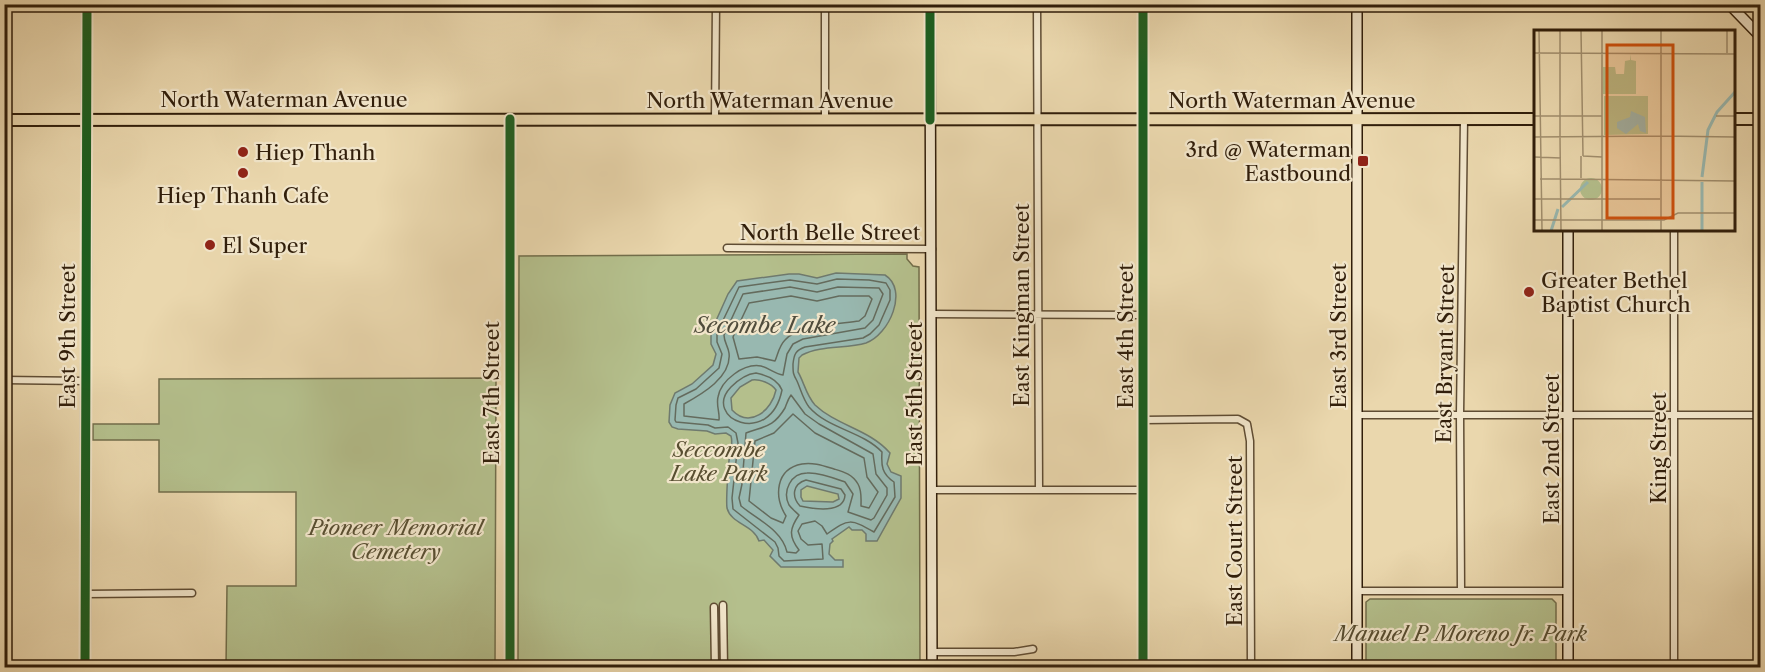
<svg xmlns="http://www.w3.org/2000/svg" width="1765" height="672" font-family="'Libre Caslon Text',serif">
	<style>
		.green { fill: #b4bf8c; stroke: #726e4b; stroke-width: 1.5 }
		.water { fill: #98b8b0; stroke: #6f7a6e; stroke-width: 1.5; fill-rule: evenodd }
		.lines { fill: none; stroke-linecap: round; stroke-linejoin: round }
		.shore { stroke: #646b5d; stroke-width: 1.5 }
		.street-casing { stroke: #5f4c33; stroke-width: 9 }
		.secondary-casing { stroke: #311e0a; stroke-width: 12 }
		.primary-casing { stroke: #311e0a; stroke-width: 14 }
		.street { stroke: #f1e5ca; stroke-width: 6 }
		.secondary { stroke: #f1e5ca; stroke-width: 9 }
		.primary { stroke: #ead7ad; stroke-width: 10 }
		.cycleway-casing { stroke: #f1e5ca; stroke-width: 13 }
		.cycleway { stroke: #1b5e20; stroke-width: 9 }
		.poi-dot { fill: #8f2418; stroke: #f1e5ca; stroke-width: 2 }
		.labels { text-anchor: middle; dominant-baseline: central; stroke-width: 4.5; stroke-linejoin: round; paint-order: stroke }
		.street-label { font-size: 21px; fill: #311e0a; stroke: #f1e5ca }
		.poi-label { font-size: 21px; fill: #311e0a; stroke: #f1e5ca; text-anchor: start }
		.park-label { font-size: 21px; font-style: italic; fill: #584e31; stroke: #f1e5ca }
		.water-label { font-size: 22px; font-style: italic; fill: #504c3c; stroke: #f1e5ca }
		.inset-river { fill: none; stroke: #98b8b0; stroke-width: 3 }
		.inset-road { fill: none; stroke: #a08d6c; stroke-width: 1.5 }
		.view { fill: #cd500c; fill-opacity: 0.15; stroke: #cd500c; stroke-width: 3 }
		.inset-edge { fill: none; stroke: #311e0a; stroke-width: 3 }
	</style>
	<rect width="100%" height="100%" fill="#ead7ad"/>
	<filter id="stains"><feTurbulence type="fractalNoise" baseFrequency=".00333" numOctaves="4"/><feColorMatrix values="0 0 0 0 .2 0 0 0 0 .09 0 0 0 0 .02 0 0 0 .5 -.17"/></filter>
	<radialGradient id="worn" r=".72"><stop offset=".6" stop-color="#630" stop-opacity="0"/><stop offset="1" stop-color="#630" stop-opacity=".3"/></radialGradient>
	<!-- green -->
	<path class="green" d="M907,254v5l6,7 6,1 1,400 -402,1 1,-412z
		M496,378l-1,289h-269l1,-81h69v-94h-137v-52h-66v-16h66v-45z
		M1370,599h182l4,4v64h-190v-65z"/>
	<!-- water -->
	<path class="water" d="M836,273l49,2c24,15 4,60 -19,68 -20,6 -45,2 -64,12l-3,3 -1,14c6,10 8,23 17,33 22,21 54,24 75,48l-3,11 4,8 10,4v22l-24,43h-11v-7l-4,-4h-10l-3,-3 -17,12 1,2 -3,3 -1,10 6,6h8v7h-62l-11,-11 3,-6 -9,-10 -5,1c-5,-16 -28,-17 -32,-33 -1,-6 1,-46 3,-53 1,-7 3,-12 1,-19l-5,-3 -11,1 -8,-3 -29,-2 -6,-2 -3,-5 1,-17 5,-12 17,-9 21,-19 3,-11 -5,-10v-12l17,-38 9,-13 52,-7h10l18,4zM752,380c8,-1 19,3 24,10 -4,20 -26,39 -44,20l-1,-12 9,-11zM807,486l31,8 1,5 -6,3 -30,-1 -2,-4v-7z"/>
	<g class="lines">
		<!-- shore -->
		<path class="shore" d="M837,279l32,1 17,3 4,7v10l-11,25 -9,9 -7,4 -58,9c-9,3 -11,7 -12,17 0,9 0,10 4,17 4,9 6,18 12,26 19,22 53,24 73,45 -1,14 0,22 12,30l1,15 -21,35c-23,-13 -25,-14 -47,2l-5,-8 -7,-5 -13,3 -4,7 3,8 7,6 14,-1 1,15 -39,2 -5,-5 -1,-8 -3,-6 -42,-33 -1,-11 6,-55 -2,-10 -8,-6 -13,1 -7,-3 -32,-3 -1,-2 1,-15 2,-7 18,-9 23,-21 3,-14 -5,-12v-9l22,-46 51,-7 27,4z
			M790,287l27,5 21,-5 41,1 4,6 -10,26 -8,8 -62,11 -10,5 -6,10 -4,21c-8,-1 -14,-7 -22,-9 -17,-3 -40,14 -43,31 -2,8 2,16 1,23l-35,-4v-12c18,-10 48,-27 45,-51 -1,-7 -5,-11 -5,-18l19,-41z
			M791,296l26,5 22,-5h30l3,3 -7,17 -6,5c-19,3 -61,4 -74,19 -6,6 -7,14 -10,21l-18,-4 -18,2 -6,-22 16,-34z
			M756,373c10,2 22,7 26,17 -12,59 -81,28 -51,-3 7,-7 15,-13 25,-14z
			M791,395l14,19 14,10 54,30 3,20 11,14v7l-13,23 -3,2 -23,-8 5,-18 -8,-12c-11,-4 -26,-10 -38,-9 -16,0 -25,18 -18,32 3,4 7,7 10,10 -9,13 -11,21 0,35l-3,3 -9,-1c-5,-22 -29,-32 -46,-46l-2,-8 3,-14 4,-51c18,-7 27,-5 39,-25 2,-5 3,-9 6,-13z
			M793,414l22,19 49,25 3,19 11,15 -9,16 -8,-2c0,-8 1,-15 -3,-22 -6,-10 -14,-12 -24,-15 -10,-3 -21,-7 -32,-5 -27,5 -28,33 -16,52l-3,7 -12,-5 -22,-17 6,-60 19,-8z
			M806,480l35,9 4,6c-1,19 -31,14 -45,11 -9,-10 -7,-22 6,-26z"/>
		<!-- street casing -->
		<g class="street-casing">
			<path id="street" d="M1037,4l2,486
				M715,119l1,-115
				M825,120v-116
				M727,248l205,1
				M932,314l211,1
				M4,380l81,1
				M1356,415h404
				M1143,420l95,-1 9,5 3,17 1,227
				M932,490h211
				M1461,590l-1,-176 4,-295
				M1356,591h213
				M85,594l107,-1
				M723,605l1,63
				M714,607l1,61
				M933,652h81l19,-3
				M510,668v-549
				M1143,668v-664
				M1674,668v-438"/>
		</g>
		<!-- secondary casing -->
		<g class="secondary-casing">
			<path id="secondary" d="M930,4l2,664
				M1729,4l31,32
				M85,668l2,-664
				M1357,668v-664
				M1568,668v-438"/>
		</g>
		<!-- primary casing -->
		<g class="primary-casing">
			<path id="primary" d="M1734,119h26
				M4,120l1532,-1"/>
		</g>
		<!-- street -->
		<use href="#street" class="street"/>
		<!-- secondary -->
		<use href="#secondary" class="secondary"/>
		<!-- primary -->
		<use href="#primary" class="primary"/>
		<!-- cycleway casing -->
		<g class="cycleway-casing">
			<path id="cycleway" d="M930,4v116
				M85,668l2,-664
				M510,668v-549
				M1143,668v-664"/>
		</g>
		<!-- cycleway -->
		<use href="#cycleway" class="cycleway"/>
	</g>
	<!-- markers -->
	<g class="poi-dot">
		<circle cx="243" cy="152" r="6"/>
		<rect x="1357" y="155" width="12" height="12" rx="3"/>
		<circle cx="243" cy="173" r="6"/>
		<circle cx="210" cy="245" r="6"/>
		<circle cx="1529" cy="292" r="6"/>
	</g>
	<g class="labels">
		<!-- street labels -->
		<g class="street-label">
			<text x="284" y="99">North Waterman Avenue</text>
			<text x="770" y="100">North Waterman Avenue</text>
			<text x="1292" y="100">North Waterman Avenue</text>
			<text x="830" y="232">North Belle Street</text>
			<text transform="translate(1021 305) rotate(-90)">East Kingman Street</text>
			<text transform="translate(67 336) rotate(-90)">East 9th Street</text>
			<text transform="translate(1125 336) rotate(-90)">East 4th Street</text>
			<text transform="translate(1338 336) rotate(-90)">East 3rd Street</text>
			<text transform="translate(1445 354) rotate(-89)">East Bryant Street</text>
			<text transform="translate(491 393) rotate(-90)">East 7th Street</text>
			<text transform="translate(914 394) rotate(-90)">East 5th Street</text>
			<text transform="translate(1658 448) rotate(-90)">King Street</text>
			<text transform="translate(1551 449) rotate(-90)">East 2nd Street</text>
			<text transform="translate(1234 541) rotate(-90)">East Court Street</text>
		</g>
		<!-- poi labels -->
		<g class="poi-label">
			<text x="1351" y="149" text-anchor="end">3rd @ Waterman<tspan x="1351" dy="24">Eastbound</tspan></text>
			<text x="255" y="152">Hiep Thanh</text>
			<text x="243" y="195" text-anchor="middle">Hiep Thanh Cafe</text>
			<text x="222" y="245">El Super</text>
			<text x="1541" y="280">Greater Bethel<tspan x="1541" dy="24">Baptist Church</tspan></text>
		</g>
		<!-- park labels -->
		<g class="park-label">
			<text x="719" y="449">Seccombe<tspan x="719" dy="24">Lake Park</tspan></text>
			<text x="396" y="527">Pioneer Memorial<tspan x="396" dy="24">Cemetery</tspan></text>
			<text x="1461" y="633">Manuel P. Moreno Jr. Park</text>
		</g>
		<!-- water labels -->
		<g class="water-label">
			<text x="765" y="325">Secombe Lake</text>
		</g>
	</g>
	<!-- overview -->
	<g transform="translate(1534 30)">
		<rect width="201" height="201" fill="#ead7ad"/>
		<path d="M97,24v6l5,1v33h-33v-27h12l1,7h8l1,-13 5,-1zM114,66v38l-44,1v-39zM46 159a11 11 0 1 1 22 0a11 11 0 1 1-22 0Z" fill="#b4bf8c"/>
		<path d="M97,81l14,6 1,16 -6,-2 -2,-7 -12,10 -9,-6v-6l13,-5z" fill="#98b8b0"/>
		<path class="inset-river" d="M168,147l6,-47 9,-18 18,-20M28,177l26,-25M17,201l7,-22M168,201v-49"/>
		<path class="inset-road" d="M5,0l3,200M26,0v107M47,0l2,126M68,0v201M127,0v201M193,0v23M0,23l201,1M0,86h68M182,86h19M127,106l74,1M0,107l127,-1M26,107l1,94M47,126v22M49,126l19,1M0,127l27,1M6,149h20M26,149l175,2M0,169h27M27,169h99M0,190h130l14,-7h57"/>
		<path class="view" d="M73,15h66v173h-66z"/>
		<rect width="201" height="201" class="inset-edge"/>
	</g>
	<!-- margin -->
	<rect width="1765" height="672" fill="none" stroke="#ead7ad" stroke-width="24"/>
	<rect x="6" y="6" width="1753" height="660" fill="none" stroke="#311e0a" stroke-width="3"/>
	<rect x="12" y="12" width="1741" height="648" fill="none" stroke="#311e0a" stroke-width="1.5"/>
	<rect width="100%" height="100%" filter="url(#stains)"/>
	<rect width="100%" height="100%" fill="url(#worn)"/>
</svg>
